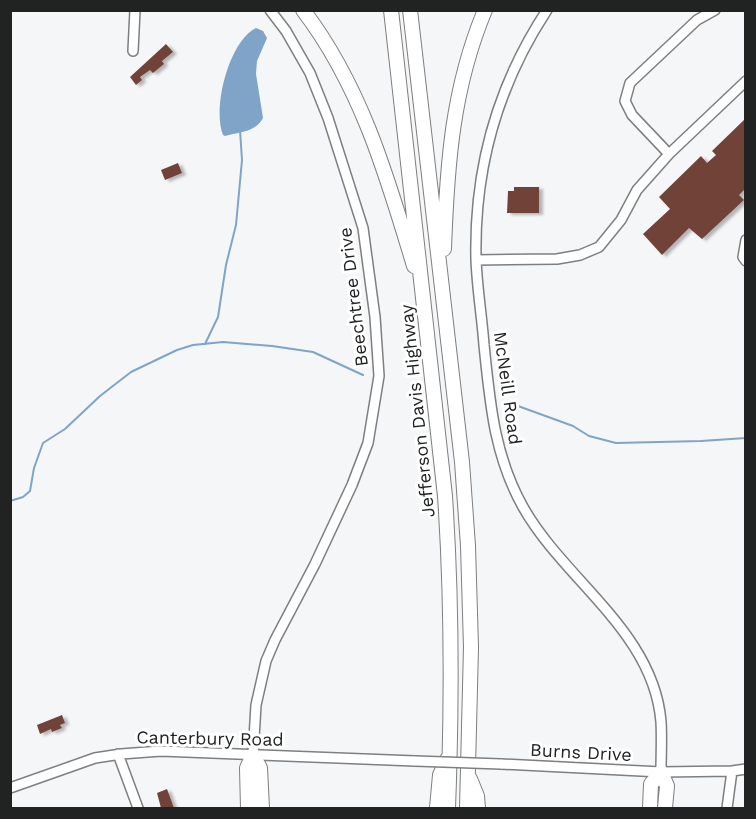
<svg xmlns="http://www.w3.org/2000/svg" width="756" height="819" font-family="'Work Sans',sans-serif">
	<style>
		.water { fill: #80a4c8 }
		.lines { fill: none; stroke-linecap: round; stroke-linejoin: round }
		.stream { stroke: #80a4c8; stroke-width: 2 }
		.building { fill: #714339; filter: url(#shadow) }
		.minor-casing { stroke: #7e7f80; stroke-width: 12 }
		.highway-casing { stroke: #7e7f80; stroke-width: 16 }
		.minor { stroke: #fff; stroke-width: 9 }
		.highway { stroke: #fff; stroke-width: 14 }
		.minor-bridge-casing { stroke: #7e7f80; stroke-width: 12; stroke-linecap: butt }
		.minor-bridge { stroke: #fff; stroke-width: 9 }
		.labels { text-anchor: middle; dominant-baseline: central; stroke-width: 6; stroke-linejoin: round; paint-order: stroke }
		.street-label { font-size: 18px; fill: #212222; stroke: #fff }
	</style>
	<defs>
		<filter id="shadow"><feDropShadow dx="4" dy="2" stdDeviation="1.5" flood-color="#0004"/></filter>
	</defs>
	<rect width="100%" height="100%" fill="#f5f6f8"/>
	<!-- water -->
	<path class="water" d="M256,28l7,3 4,7 -10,23 -1,13 7,44c-7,14 -24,14 -38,18l-2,-1c-11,-27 6,-94 33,-107z"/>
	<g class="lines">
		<!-- stream -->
		<path class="stream" d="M205,344l13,-27 8,-52 10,-40 6,-65 -2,-30
			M518,406l55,20 16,10 27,7 85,-2 45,-3
			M10,501l13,-4 7,-6 4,-23 9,-25 22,-14 35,-33 31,-24 46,-22 16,-5 30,-3 49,4 41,6 50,23"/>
	</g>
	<!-- building -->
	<path class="building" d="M166,44l7,8 -11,9 2,3 -11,9 -3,-3 -10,7 2,3 -6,5 -6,-8z
		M746,118v70l-7,7 5,5 -42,39 -13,-11 -27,27 -19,-21 27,-25 -11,-12 42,-41 6,7 9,-8 -4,-4z
		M178,163l4,10 -17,7 -4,-10z
		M514,187h25v26h-32l1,-22h6z
		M62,715l3,8 -5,2 2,3 -10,4 -1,-3 -11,5 -3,-9z
		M167,789l7,19h-13l-4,-15z"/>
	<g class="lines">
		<!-- minor casing -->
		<g class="minor-casing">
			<path id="minor" d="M547,10c-50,76 -73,158 -71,249 1,29 6,58 8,86 6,58 10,110 39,162 41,73 131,125 138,215 1,16 0,33 0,50
				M133,51l2,-41
				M669,154l-37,-39 -7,-14 5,-18 67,-63 18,-10
				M746,240l-3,17 3,4
				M476,260l81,-1 23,-4 19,-8 22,-27 16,-30 32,-36 77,-73
				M118,754l20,54
				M253,755l3,-50 10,-44 9,-21 40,-76 37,-79 16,-42 11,-67 -4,-59 -12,-89 -35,-110 -18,-45 -24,-42 -16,-21
				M501,764l160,8 71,-1 14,-2
				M10,788l85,-30 26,-4 40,-3 254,10
				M727,808l5,-37"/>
		</g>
		<!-- highway casing -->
		<g class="highway-casing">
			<path id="highway" d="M303,10c58,76 84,166 111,256
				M391,10l54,486c7,104 7,208 3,312
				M410,10l52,452 6,84 3,101 -4,161
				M444,249c3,-83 8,-160 41,-239
				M253,755l7,13 2,40
				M470,779l7,17 1,12
				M248,808l-1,-40 6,-13
				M437,808l3,-33 8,-17
				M650,808l1,-24 10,-12 6,14 -2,22"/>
		</g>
		<!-- minor -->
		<use href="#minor" class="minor"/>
		<!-- highway -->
		<use href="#highway" class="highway"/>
		<!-- minor-bridge casing -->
		<g class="minor-bridge-casing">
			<path id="minor-bridge" d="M415,761l86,3"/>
		</g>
		<!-- minor-bridge -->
		<use href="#minor-bridge" class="minor-bridge"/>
	</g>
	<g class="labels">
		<!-- street labels -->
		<g class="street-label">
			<text transform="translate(353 297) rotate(-97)">Beechtree Drive</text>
			<text transform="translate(508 388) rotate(82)">McNeill Road</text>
			<text transform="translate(417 411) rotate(-96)">Jefferson Davis Highway</text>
			<text transform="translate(210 738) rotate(1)">Canterbury Road</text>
			<text transform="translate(581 752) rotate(3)">Burns Drive</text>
		</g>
	</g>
	<!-- border -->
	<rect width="756" height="819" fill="none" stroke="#212222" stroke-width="24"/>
</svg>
